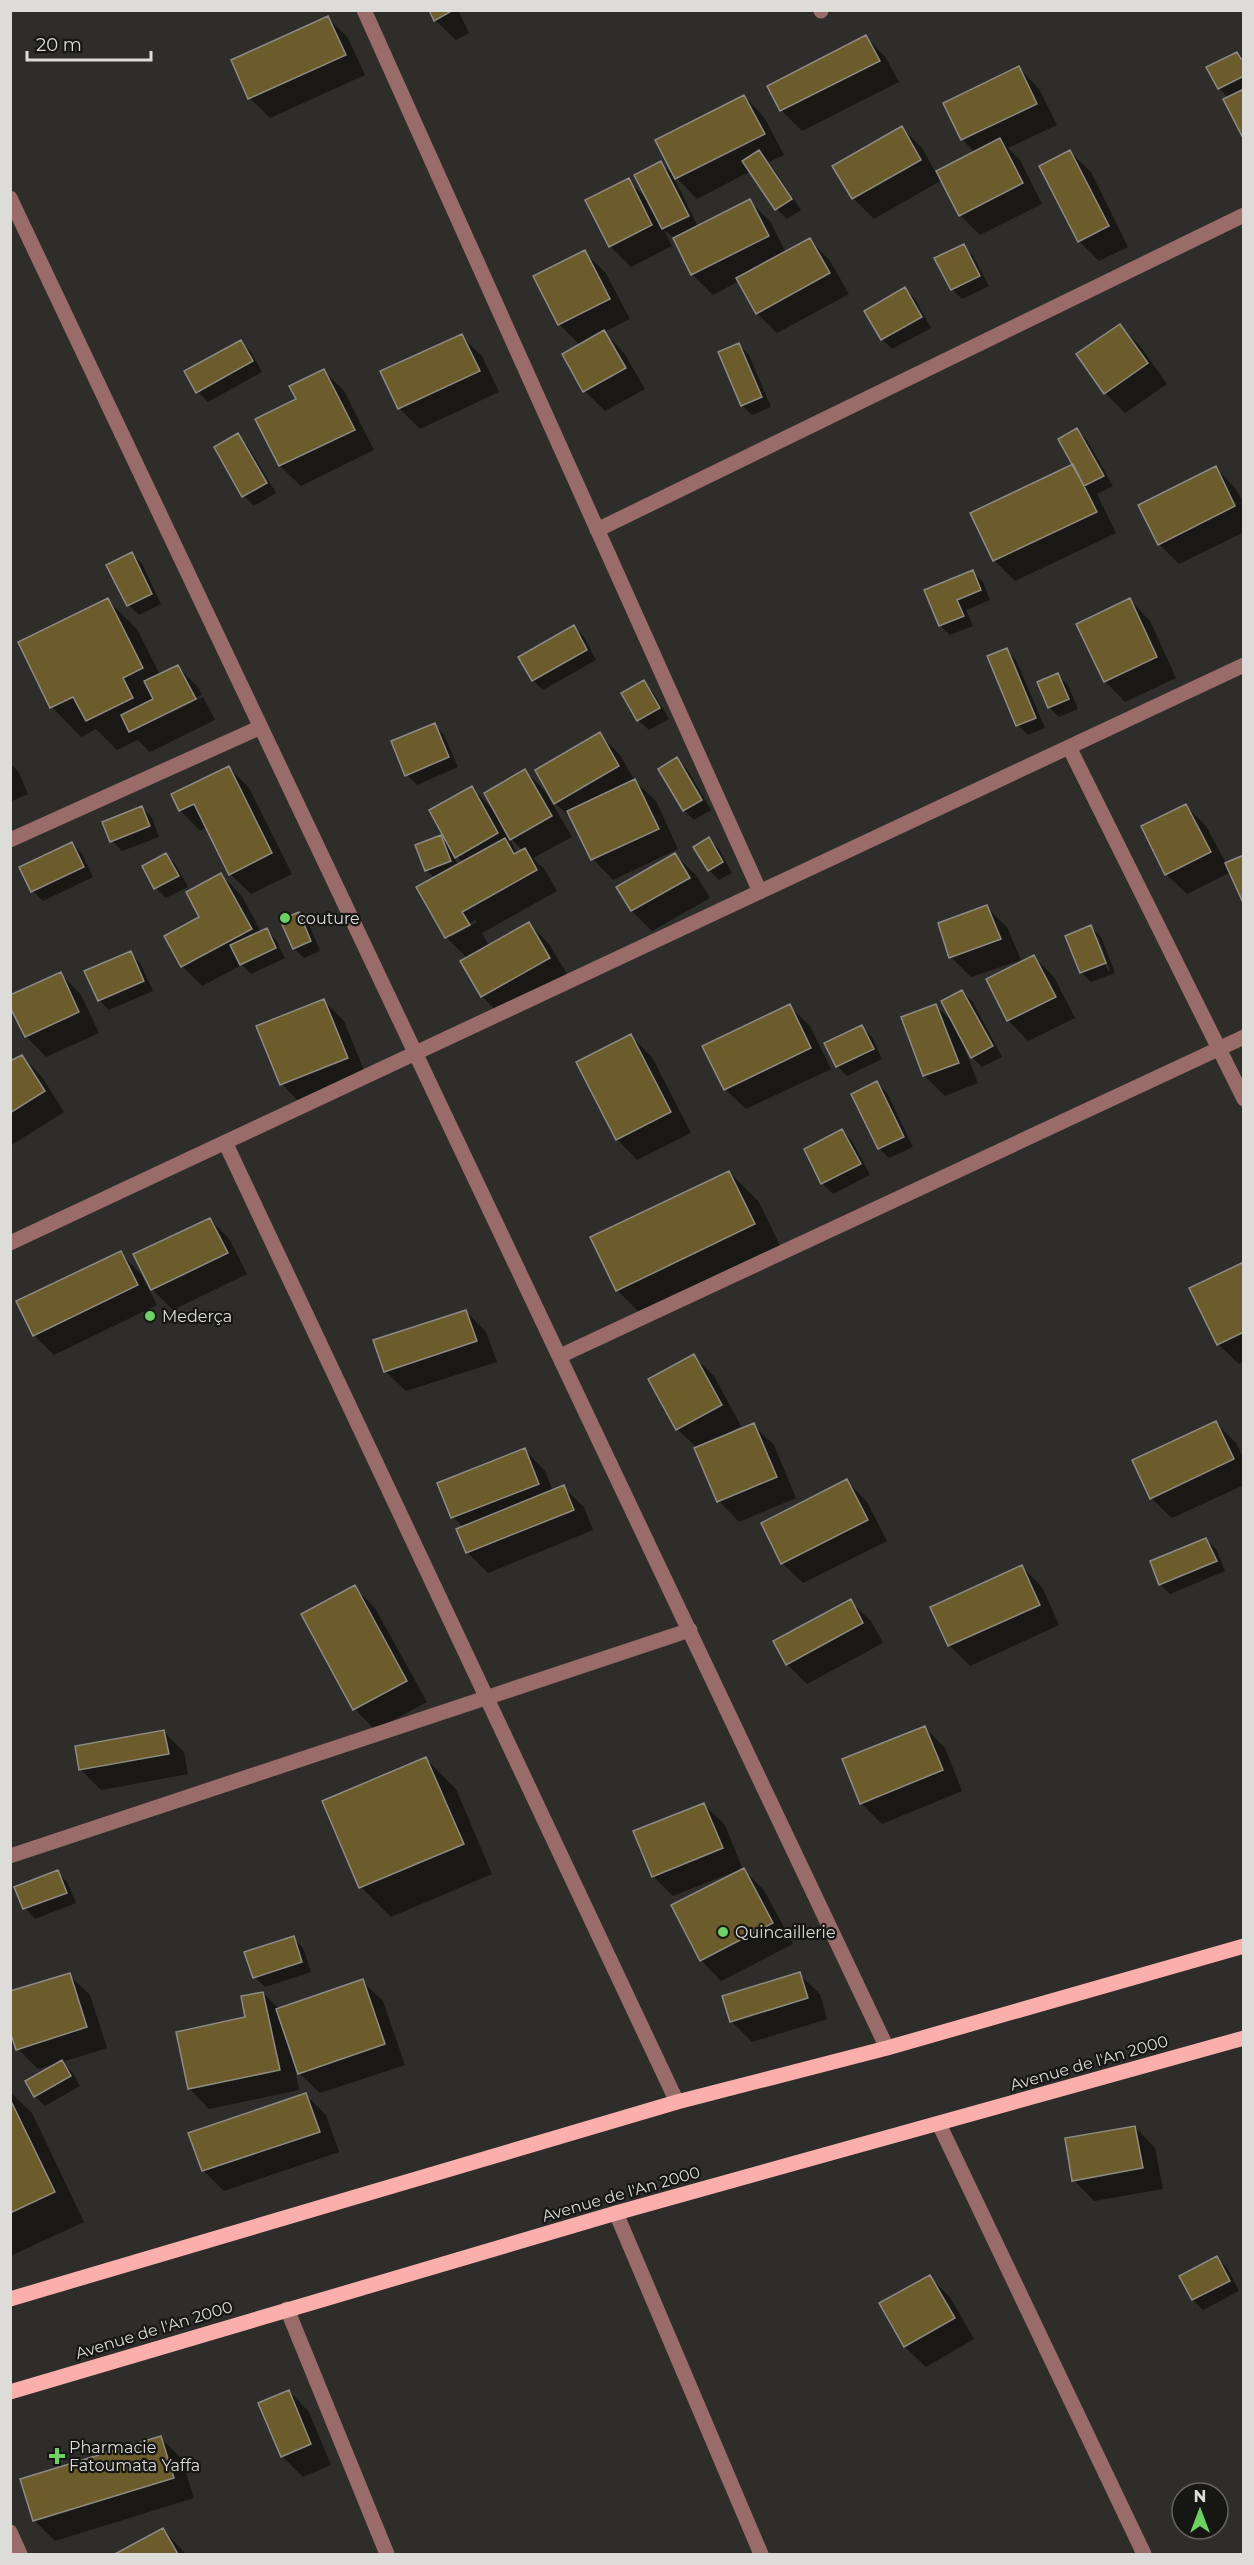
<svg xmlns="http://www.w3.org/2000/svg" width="1254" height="2565" font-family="Montserrat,sans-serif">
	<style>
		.shadow { fill: #0007; fill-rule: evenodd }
		.building { fill: #6d5c2b; stroke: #8d8b85; stroke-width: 1.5 }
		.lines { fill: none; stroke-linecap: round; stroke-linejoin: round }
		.minor { stroke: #996c6a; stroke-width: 15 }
		.major { stroke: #faafad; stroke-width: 15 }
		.poi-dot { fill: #6cd362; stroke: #161614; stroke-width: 2 }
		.labels { text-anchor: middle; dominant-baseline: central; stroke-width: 4.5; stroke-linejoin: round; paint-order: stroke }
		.poi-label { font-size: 16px; fill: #dddcd9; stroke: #161614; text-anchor: start }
		.street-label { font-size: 16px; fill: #dddcd9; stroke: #161614 }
	</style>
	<rect width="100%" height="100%" fill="#2f2d29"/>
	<!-- shadow -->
	<path class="shadow" d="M430,10h28l11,23 -13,7 -21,-20z
		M328,18l20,20 17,37 -95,43 -20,-20z
		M866,37l20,21 13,24 -97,49 -21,-21 -12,-24z
		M1237,54l7,5v78l-15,-39 -10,-10z
		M1019,68l20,21 18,36 -49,23 12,12 22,44 -62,31 -20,-20 -18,-35 -68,39 -21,-21 49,-70 20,20 14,25 39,-20 -13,-14z
		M744,96l20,21 20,38 -15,7 32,48 -14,9 -10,-10 -26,-38 -54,28 -21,-22z
		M1070,152l21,20 37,75 -29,14 -20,-20z
		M661,163l11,11 26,53 51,-26 21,20 16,32 24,-13 20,21 19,33 -72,39 -20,-20 -18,-32 -26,14 -21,-21 -18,-36 -10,-8 8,16 -41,21 -21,-21 -23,-45 41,-21 19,19z
		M963,246l10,10 16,30 -27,13 -10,-10z
		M584,252l21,20 25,47 -26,13 20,21 21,36 -40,22 -20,-20 -5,-46 -20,-20 -25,-48z
		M905,289l10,10 16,29 -39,21 -10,-10z
		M1120,326l20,20 27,38 -42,29 -20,-20z
		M461,336l21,20 17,36 -79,37 -21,-21z
		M241,342l10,10 11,20 -54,30 -10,-10 -12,-20z
		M739,345l10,10 22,52 -19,8 -10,-10z
		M324,371l20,20 30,59 -73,36 -21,-20 -23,-46 41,-20z
		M1077,430l10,10 26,46 -16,8 19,39 -101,48 -21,-21 80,-95z
		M237,435l10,10 29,48 -22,13 -10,-10z
		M1216,468l20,21 8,15v28l-65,32 -20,-20z
		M132,554l10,10 19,40 -22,11 -10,-10z
		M973,572l10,10 7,18 -24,10 7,16 -23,9 -10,-10z
		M107,600l30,29 23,46 18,-8 20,20 17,33 -65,32 -12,-12 -21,10 -21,-21 -15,8 -29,-30zM202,695l1,2 -34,17v-3z
		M1130,600l20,21 26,57 -51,24 -20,-21z
		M574,627l10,10 12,23 -53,30 -10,-10 -13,-22z
		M1006,650l10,10 29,68 -17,7 -10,-10 -29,-68z
		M1058,675l10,10 10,24 -19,8 -10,-10z
		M643,682l10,10 16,27 -20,11 -10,-9 -16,-27z
		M434,725l10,10 14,32 -41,18 -10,-10z
		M599,734l21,21 15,26 21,20 22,48 -65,31 -20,-21 -19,-38 -19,-18z
		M677,759l10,10 24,41 -17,10 -10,-10z
		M10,764l8,7 10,23 -18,8z
		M229,767l20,21 43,86 -41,20 -21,-20 -23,-47 -7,4 -20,-21z
		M525,771l20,20 27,46 -39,21 12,12 12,21 -75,42 7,13 40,-22 20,20 21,35 -68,38 -20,-21 -15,-38 -20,-20 -29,-51 17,-9 -9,-8 14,-33 11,11 20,-60 24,23zM508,835l15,16 -4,2 -4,-3zM452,852l11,11 -5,2zM475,920l2,2 -26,15v-4z
		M1186,806l20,20 25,46 -44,22 -21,-20z
		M142,807l10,11 7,19 -37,14 -10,-10z
		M709,839l10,10 13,24 -13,7 -10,-10 -14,-23z
		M72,843l10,11 11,23 -50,24 -10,-10z
		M166,855l10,10 12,22 -22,11 -10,-10 -12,-22z
		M675,855l21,20 14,23 -58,33 -20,-20 -13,-24z
		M221,875l21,21 19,36 5,-2 10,10 9,18 -34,16 -9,-9 -40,21 -20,-20z
		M986,907l21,20 14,33 -50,17 -20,-20z
		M299,914l10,10 11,27 -16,7 -10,-10z
		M1091,927l10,10 14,36 -24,9 -10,-10zM1094,937h4l12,33 -2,1z
		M130,953l10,10 13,28 -44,19 -10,-10z
		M1034,957l20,20 21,41 -47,23 -20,-21z
		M61,974l20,21 18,38 -53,24 -20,-21z
		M962,991l10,10 30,56 -20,10 -10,-10 -6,-11 -2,1 14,36 -33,13 -21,-21 12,-69 17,16z
		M324,1001l20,20 23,57 -65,27 -20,-21z
		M789,1006l21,20 21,43 -85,40 -21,-20z
		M862,1027l10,10 10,22 -35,17 -10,-10z
		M631,1036l21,21 39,76 -54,27 -20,-21z
		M22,1056l20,21 22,35 -54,34v-83z
		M877,1083l10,10 26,54 -24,11 -10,-10z
		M842,1131l10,10 18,34 -37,19 -10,-10 -17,-34z
		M729,1172l30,30 25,52 -137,66 -30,-30z
		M210,1219l20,21 17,34 -74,36 -21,-21z
		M120,1253l21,21 16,31 -103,50 -20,-20z
		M1244,1263v99l-5,2 -21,-20z
		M466,1311l20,21 11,30 -91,29 -21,-20z
		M693,1356l21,20 27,50 -13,7 1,2 24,-10 21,20 22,53 -57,24 -20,-21 -23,-54 -19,-18z
		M1216,1423l20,20 8,16v26l-72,33 -21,-20z
		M525,1450l20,21 8,20 10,-4 21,20 9,23 -105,43 -20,-20 -10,-24 5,-2 -10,-10 -14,-33z
		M847,1481l20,21 20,39 -84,42 -21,-20z
		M1206,1539l10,10 9,22 -55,23 -10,-10z
		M1022,1567l20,20 17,38 -89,41 -21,-21z
		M354,1587l21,21 52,94 -52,28 -20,-21 -52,-94z
		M850,1601l21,20 12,22 -76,41 -20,-20z
		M925,1728l20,20 17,43 -80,33 -21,-21z
		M163,1731l21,21 4,22 -87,16 -20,-20 -4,-23z
		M426,1759l30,30 36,85 -101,43 -30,-30z
		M704,1805l21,20 18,45 21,20 29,54 -72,37 -20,-21 35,-89 -63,25 -20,-20z
		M57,1872l10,10 9,21 -41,16 -10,-11 -9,-21z
		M293,1938l10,10 8,24 -46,15 -10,-10z
		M799,1974l21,20 7,25 -75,23 -21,-21z
		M69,1975l21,20 17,53 -45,14 10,10 8,14 -35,20 -10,-10 20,-32 -17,5 -20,-20z
		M362,1981l21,20 22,64 -85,28 -21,-20 -3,-10h-2l5,27 -90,19 -20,-21 58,-70 16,-25 16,16z
		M10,2092l22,21 52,109 -74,34z
		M306,2095l20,20 13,37 -115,39 -21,-21z
		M1135,2127l20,21 8,41 -69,12 -20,-21z
		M1217,2258l10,10 12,23 -36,19 -10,-10 -12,-23z
		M929,2277l21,20 24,42 -48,28 -21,-20 -24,-43z
		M289,2391l20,21 22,53 -28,12 -21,-21z
		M161,2438l20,20 13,40 -139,43 -21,-21z
		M163,2530l23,24h-68z"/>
	<!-- building -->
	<path class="building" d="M429,10h20l1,2 -16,9z
		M328,16l18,39 -98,44 -17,-39z
		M866,35l14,26 -100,50 -13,-25z
		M1237,52l4,7 3,-2v19l-26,13 -12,-22z
		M1019,66l18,38 -76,36 -18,-37z
		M1244,89v51l-21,-41z
		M744,95l21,39 -90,45 -20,-39z
		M902,126l19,34 -69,39 -20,-33z
		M1000,138l23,45 -64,33 -23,-45z
		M759,150l33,49 -17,11 -33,-49z
		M1070,150l39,76 -31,16 -39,-76z
		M661,161l28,55 -27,13 -28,-54z
		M629,178l23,47 -43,22 -24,-47z
		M750,199l19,37 -78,39 -18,-37z
		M810,238l20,35 -74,41 -20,-36z
		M964,244l16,32 -29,14 -17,-32z
		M585,250l25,49 -52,26 -25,-49z
		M905,287l17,30 -41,23 -17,-29z
		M1120,324l28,39 -44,31 -28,-40z
		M604,330l22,38 -43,24 -21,-38z
		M462,334l18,37 -82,38 -18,-38z
		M241,340l12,21 -57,32 -12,-22z
		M739,343l23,54 -21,9 -23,-54z
		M324,369l31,61 -76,36 -24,-47 41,-20 -7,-13z
		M1077,428l27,48 -20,10 -26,-47z
		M238,433l29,50 -25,14 -28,-50z
		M1073,464l24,48 -104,49 -23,-48z
		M1216,466l19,40 -77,39 -20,-40z
		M132,552l20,42 -25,12 -21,-41z
		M973,570l8,20 -24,10 7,16 -25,10 -15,-36z
		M108,598l35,70 -20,10 10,20 -47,23 -13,-24 -23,11 -32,-66z
		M1130,598l27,59 -53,25 -28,-58z
		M574,625l13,25 -55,31 -14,-24z
		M1007,648l29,70 -20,8 -29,-70z
		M178,665l18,34 -67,33 -8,-17 32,-16 -9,-18z
		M1058,673l11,26 -21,9 -11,-26z
		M644,680l16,28 -23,13 -16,-28z
		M435,723l14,34 -44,19 -14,-35z
		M600,732l19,34 -65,38 -19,-34z
		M677,757l25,43 -19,11 -25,-42z
		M229,766l43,87 -43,22 -35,-71 -15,7 -8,-17z
		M525,769l27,47 -42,24 -26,-47z
		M635,779l24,50 -68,31 -24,-49z
		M472,786l26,47 -43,25 -26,-48z
		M1186,804l25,48 -46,23 -24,-49z
		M142,806l8,20 -40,16 -8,-20z
		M441,835l10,26 -26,10 -10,-26z
		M709,837l14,25 -15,9 -15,-24z
		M505,838l9,16 11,-6 12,22 -75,42 8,13 -25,13 -29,-51z
		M72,842l12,25 -53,25 -12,-25z
		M166,853l13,23 -25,13 -12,-23z
		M675,853l15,25 -59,33 -15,-24z
		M1244,855v50l-19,-42z
		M221,873l31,56 -71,38 -17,-31 35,-19 -13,-25z
		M987,905l14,34 -52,19 -11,-35z
		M299,912l12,29 -18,8 -13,-29z
		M529,922l21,36 -69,39 -21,-36z
		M1091,925l15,38 -26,10 -15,-37z
		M267,928l9,20 -36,17 -10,-20z
		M131,951l13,30 -46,20 -14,-30z
		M1034,955l22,42 -49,24 -21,-42z
		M61,972l18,40 -54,25 -15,-30v-12z
		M962,990l31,56 -22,12 -30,-57z
		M324,999l24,59 -68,27 -24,-59z
		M790,1004l21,44 -87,42 -22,-44z
		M936,1004l23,59 -36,13 -22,-59z
		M862,1025l12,24 -38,18 -12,-24z
		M631,1034l40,78 -55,28 -40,-78z
		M22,1055l23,36 -35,22v-52z
		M877,1081l27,56 -26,12 -27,-55z
		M842,1129l19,35 -40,20 -17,-35z
		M729,1171l26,53 -139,67 -26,-54z
		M210,1218l18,35 -77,37 -18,-36z
		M121,1251l17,34 -105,51 -17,-35z
		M1244,1262v70l-27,13 -28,-57z
		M466,1310l11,31 -93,31 -11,-32z
		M694,1354l28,51 -46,25 -28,-51z
		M1216,1421l18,38 -84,40 -18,-39z
		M754,1423l23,54 -60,25 -23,-54z
		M525,1448l14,36 -88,34 -14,-35z
		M847,1479l21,41 -87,44 -20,-41z
		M564,1485l10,25 -108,43 -10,-24z
		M1206,1538l11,23 -58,24 -9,-24z
		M1022,1565l18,40 -92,41 -18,-39z
		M355,1585l52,96 -54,29 -52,-96z
		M851,1599l12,24 -77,42 -13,-24z
		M925,1726l18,44 -83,34 -18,-45z
		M164,1730l5,24 -90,16 -4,-24z
		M426,1757l38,87 -105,44 -37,-87z
		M704,1803l19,45 -71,29 -19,-46z
		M744,1868l29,55 -73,38 -29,-56z
		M58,1870l9,23 -44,16 -9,-22z
		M294,1936l8,26 -49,16 -9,-26z
		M800,1972l8,26 -78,24 -8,-26z
		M70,1973l17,54 -71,23 -6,-19v-40z
		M363,1979l22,65 -87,30 -22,-65z
		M263,1992l17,78 -92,19 -12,-57 69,-15 -4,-21z
		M62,2060l9,16 -37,21 -9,-16z
		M306,2093l14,39 -118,39 -14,-38z
		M10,2099l45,93 -45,21z
		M1135,2126l8,42 -71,13 -7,-43z
		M1217,2256l13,25 -38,19 -13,-24z
		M930,2275l25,43 -51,29 -25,-44z
		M289,2390l22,54 -30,13 -23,-54z
		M161,2436l13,42 -141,43 -13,-42z
		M163,2528l15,26h-63z"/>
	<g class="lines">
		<!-- minor -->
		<path class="minor" d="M364,10l396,882
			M821,10v1
			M10,198l877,1850
			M597,530l647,-315
			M1069,747l175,352
			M10,840l251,-113
			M225,1142l452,960
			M10,1243l1234,-578
			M560,1356l684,-319
			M10,1856l680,-226
			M939,2124l205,430
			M616,2213l145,341
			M287,2309l100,245
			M10,2532l10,22"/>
		<!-- major -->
		<path class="major" d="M10,2299l667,-197 210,-54 357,-102
			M10,2392l606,-179 628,-175"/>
	</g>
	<!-- markers -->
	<g class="poi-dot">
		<circle cx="285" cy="918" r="6"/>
		<circle cx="150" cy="1316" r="6"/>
		<circle cx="723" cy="1932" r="6"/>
		<path d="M54 2447h6v6h6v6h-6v6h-6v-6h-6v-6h6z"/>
	</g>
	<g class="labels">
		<!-- poi labels -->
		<g class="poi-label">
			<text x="297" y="918">couture</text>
			<text x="162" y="1316">Mederça</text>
			<text x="735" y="1932">Quincaillerie</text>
			<text x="69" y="2447">Pharmacie<tspan x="69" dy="18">Fatoumata Yaffa</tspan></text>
		</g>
		<!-- street labels -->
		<g class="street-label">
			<text transform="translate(1089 2063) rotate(-16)">Avenue de l'An 2000</text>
			<text transform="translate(621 2194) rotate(-16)">Avenue de l'An 2000</text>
			<text transform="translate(154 2330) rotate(-17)">Avenue de l'An 2000</text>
		</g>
	</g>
	<!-- border -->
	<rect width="1254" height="2565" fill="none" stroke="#dddcd9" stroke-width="24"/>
	<!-- north arrow -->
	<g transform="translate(1200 2511)"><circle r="28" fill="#161614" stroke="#666563" stroke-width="1.5"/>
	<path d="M0-4.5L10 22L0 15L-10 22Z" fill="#6cd362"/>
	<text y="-9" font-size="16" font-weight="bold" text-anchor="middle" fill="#dddcd9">N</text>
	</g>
	<!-- scale -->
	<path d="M27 51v9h124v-9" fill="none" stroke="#dddcd9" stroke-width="3"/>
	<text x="36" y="51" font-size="18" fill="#dddcd9" stroke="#161614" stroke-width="4.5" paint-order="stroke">20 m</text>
</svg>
